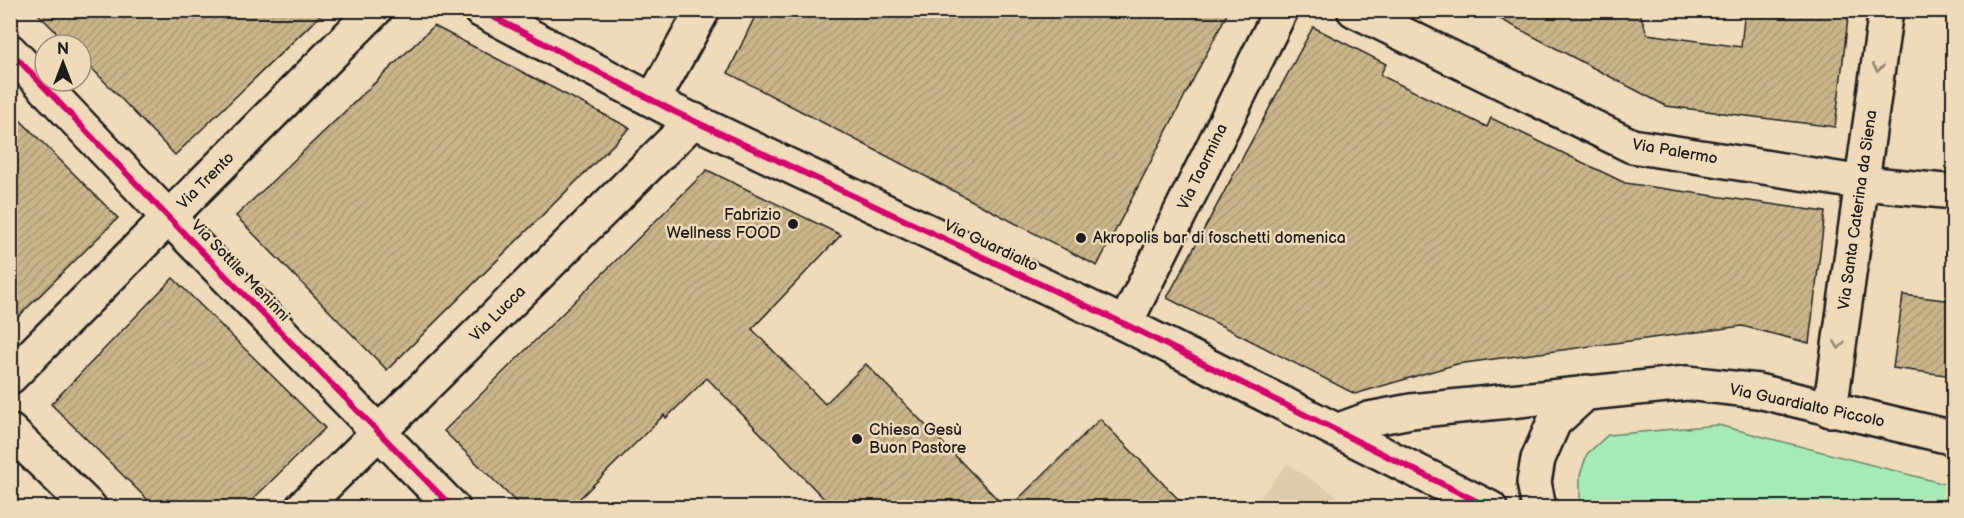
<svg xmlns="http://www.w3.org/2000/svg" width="1964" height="518" font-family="'Balsamiq Sans',sans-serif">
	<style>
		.built { fill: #e0cba8 }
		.grass { fill: #a6eab5; stroke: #618368; stroke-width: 1.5 }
		.building { fill: url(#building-hatch); stroke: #1c1c1c; stroke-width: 1.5 }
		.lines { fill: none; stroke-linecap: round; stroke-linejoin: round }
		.minor-casing { stroke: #1c1c1c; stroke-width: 38 }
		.minor { stroke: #efdab9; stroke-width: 33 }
		.cycleway-casing { stroke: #efdab9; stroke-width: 10 }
		.cycleway { stroke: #d6006c; stroke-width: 6 }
		.oneway { stroke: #908472 }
		.poi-dot { fill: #1c1c1c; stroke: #efdab9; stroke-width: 2 }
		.labels { text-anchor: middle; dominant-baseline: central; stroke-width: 5; stroke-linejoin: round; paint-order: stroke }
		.street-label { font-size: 16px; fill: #1c1c1c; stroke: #efdab9 }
		.poi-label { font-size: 16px; fill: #1c1c1c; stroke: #efdab9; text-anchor: start }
	</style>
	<defs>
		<pattern id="building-hatch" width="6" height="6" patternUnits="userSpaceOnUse" patternTransform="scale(1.5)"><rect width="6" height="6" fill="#cab58b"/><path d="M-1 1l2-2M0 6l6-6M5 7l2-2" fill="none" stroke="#ad9b77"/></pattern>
	</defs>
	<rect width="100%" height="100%" fill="#efdab9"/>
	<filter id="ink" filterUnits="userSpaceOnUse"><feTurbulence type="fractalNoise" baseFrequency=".0167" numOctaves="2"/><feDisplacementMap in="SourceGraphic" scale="12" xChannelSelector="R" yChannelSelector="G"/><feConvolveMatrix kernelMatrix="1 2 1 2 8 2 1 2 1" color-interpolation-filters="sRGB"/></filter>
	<g filter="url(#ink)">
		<!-- built -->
		<path class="built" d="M1287,464l63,40 6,3h-103z"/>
		<!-- grass -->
		<path class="grass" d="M1718,425l235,61v21l-368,1 -5,-8v-25l7,-21 21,-19z"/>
		<!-- building -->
		<path class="building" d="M34,10h292l-151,145 -94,-98v-12h-12z
			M758,10h471l-132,256 -369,-193z
			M1483,10h156l8,24 94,13 4,-37h104l-14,117 -169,-21z
			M434,26l196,102 -243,242 -151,-154z
			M1313,27l73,37 -6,11 107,52 4,-9 134,65 200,29 -16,131 -67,-17 -285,38 -102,30 -188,-96z
			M10,110l108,108 -108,107z
			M707,170l134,65 -89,94 73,75 41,-40 139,143h-173l-125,-129 -41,40 -2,-3 -93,92h-50l-77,-76z
			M173,278l152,150 -80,79h-90l-104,-103z
			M1903,295l50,6v75l-60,-8z
			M1100,419l86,88h-176z"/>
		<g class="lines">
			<!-- minor casing -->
			<g class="minor-casing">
				<path id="minor" d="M480,10l195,102 450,212 365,184
					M1354,10l278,136 231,37 91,9
					M10,51l159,167 284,290
					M653,100l50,-90
					M1125,324l156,-314
					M10,377l365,-367
					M1830,410l56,-400
					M1339,430l30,-11 42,-8 276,-28 71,8 196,47
					M10,431l80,77
					M302,508l392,-388
					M1539,508l-5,-26 4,-23 16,-37 33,-30"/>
			</g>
			<!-- minor -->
			<use href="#minor" class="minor"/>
			<!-- cycleway casing -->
			<g class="cycleway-casing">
				<path id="cycleway" d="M480,10l195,102 450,212 365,184
					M10,51l159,167 284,290"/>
			</g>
			<!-- cycleway -->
			<use href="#cycleway" class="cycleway"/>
		</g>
		<!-- one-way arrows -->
		<defs><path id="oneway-chevron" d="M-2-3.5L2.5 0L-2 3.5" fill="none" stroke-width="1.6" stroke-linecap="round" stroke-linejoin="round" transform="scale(1.5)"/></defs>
		<g class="oneway">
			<use href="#oneway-chevron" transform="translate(1878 68) rotate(98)"/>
			<use href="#oneway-chevron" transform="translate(1839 345) rotate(98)"/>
		</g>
	</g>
	<!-- markers -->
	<g class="poi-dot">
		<circle cx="793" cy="224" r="6"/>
		<circle cx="1081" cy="238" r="6"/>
		<circle cx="857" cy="439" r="6"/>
	</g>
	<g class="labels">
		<!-- street labels -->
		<g class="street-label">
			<text transform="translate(1675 152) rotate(10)">Via Palermo</text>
			<text transform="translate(1203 167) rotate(-64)">Via Taormina</text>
			<text transform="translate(206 181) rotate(-45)">Via Trento</text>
			<text transform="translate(1858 210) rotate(-82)">Via Santa Caterina da Siena</text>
			<text transform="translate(991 246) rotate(25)">Via Guardialto</text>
			<text transform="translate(240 271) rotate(46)">Via Sottile Meninni</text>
			<text transform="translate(498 314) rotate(-45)">Via Lucca</text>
			<text transform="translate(1807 406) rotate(12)">Via Guardialto Piccolo</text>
		</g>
		<!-- poi labels -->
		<g class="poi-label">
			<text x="781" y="215" text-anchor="end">Fabrizio<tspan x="781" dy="18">Wellness FOOD</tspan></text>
			<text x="1093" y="238">Akropolis bar di foschetti domenica</text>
			<text x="869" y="430">Chiesa Gesù<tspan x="869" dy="18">Buon Pastore</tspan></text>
		</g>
	</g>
	<!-- margin -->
	<rect width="1964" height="518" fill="none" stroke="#efdab9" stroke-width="36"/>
	<rect x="18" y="18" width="1928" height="482" fill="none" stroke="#1c1c1c" stroke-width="2" filter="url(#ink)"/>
	<!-- north arrow -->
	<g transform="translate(63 63)"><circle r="28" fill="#efdab9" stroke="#9b8e7a" stroke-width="1.5"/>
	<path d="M0-4.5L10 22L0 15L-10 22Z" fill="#1c1c1c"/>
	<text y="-9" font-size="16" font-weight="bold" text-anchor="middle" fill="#1c1c1c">N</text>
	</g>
</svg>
